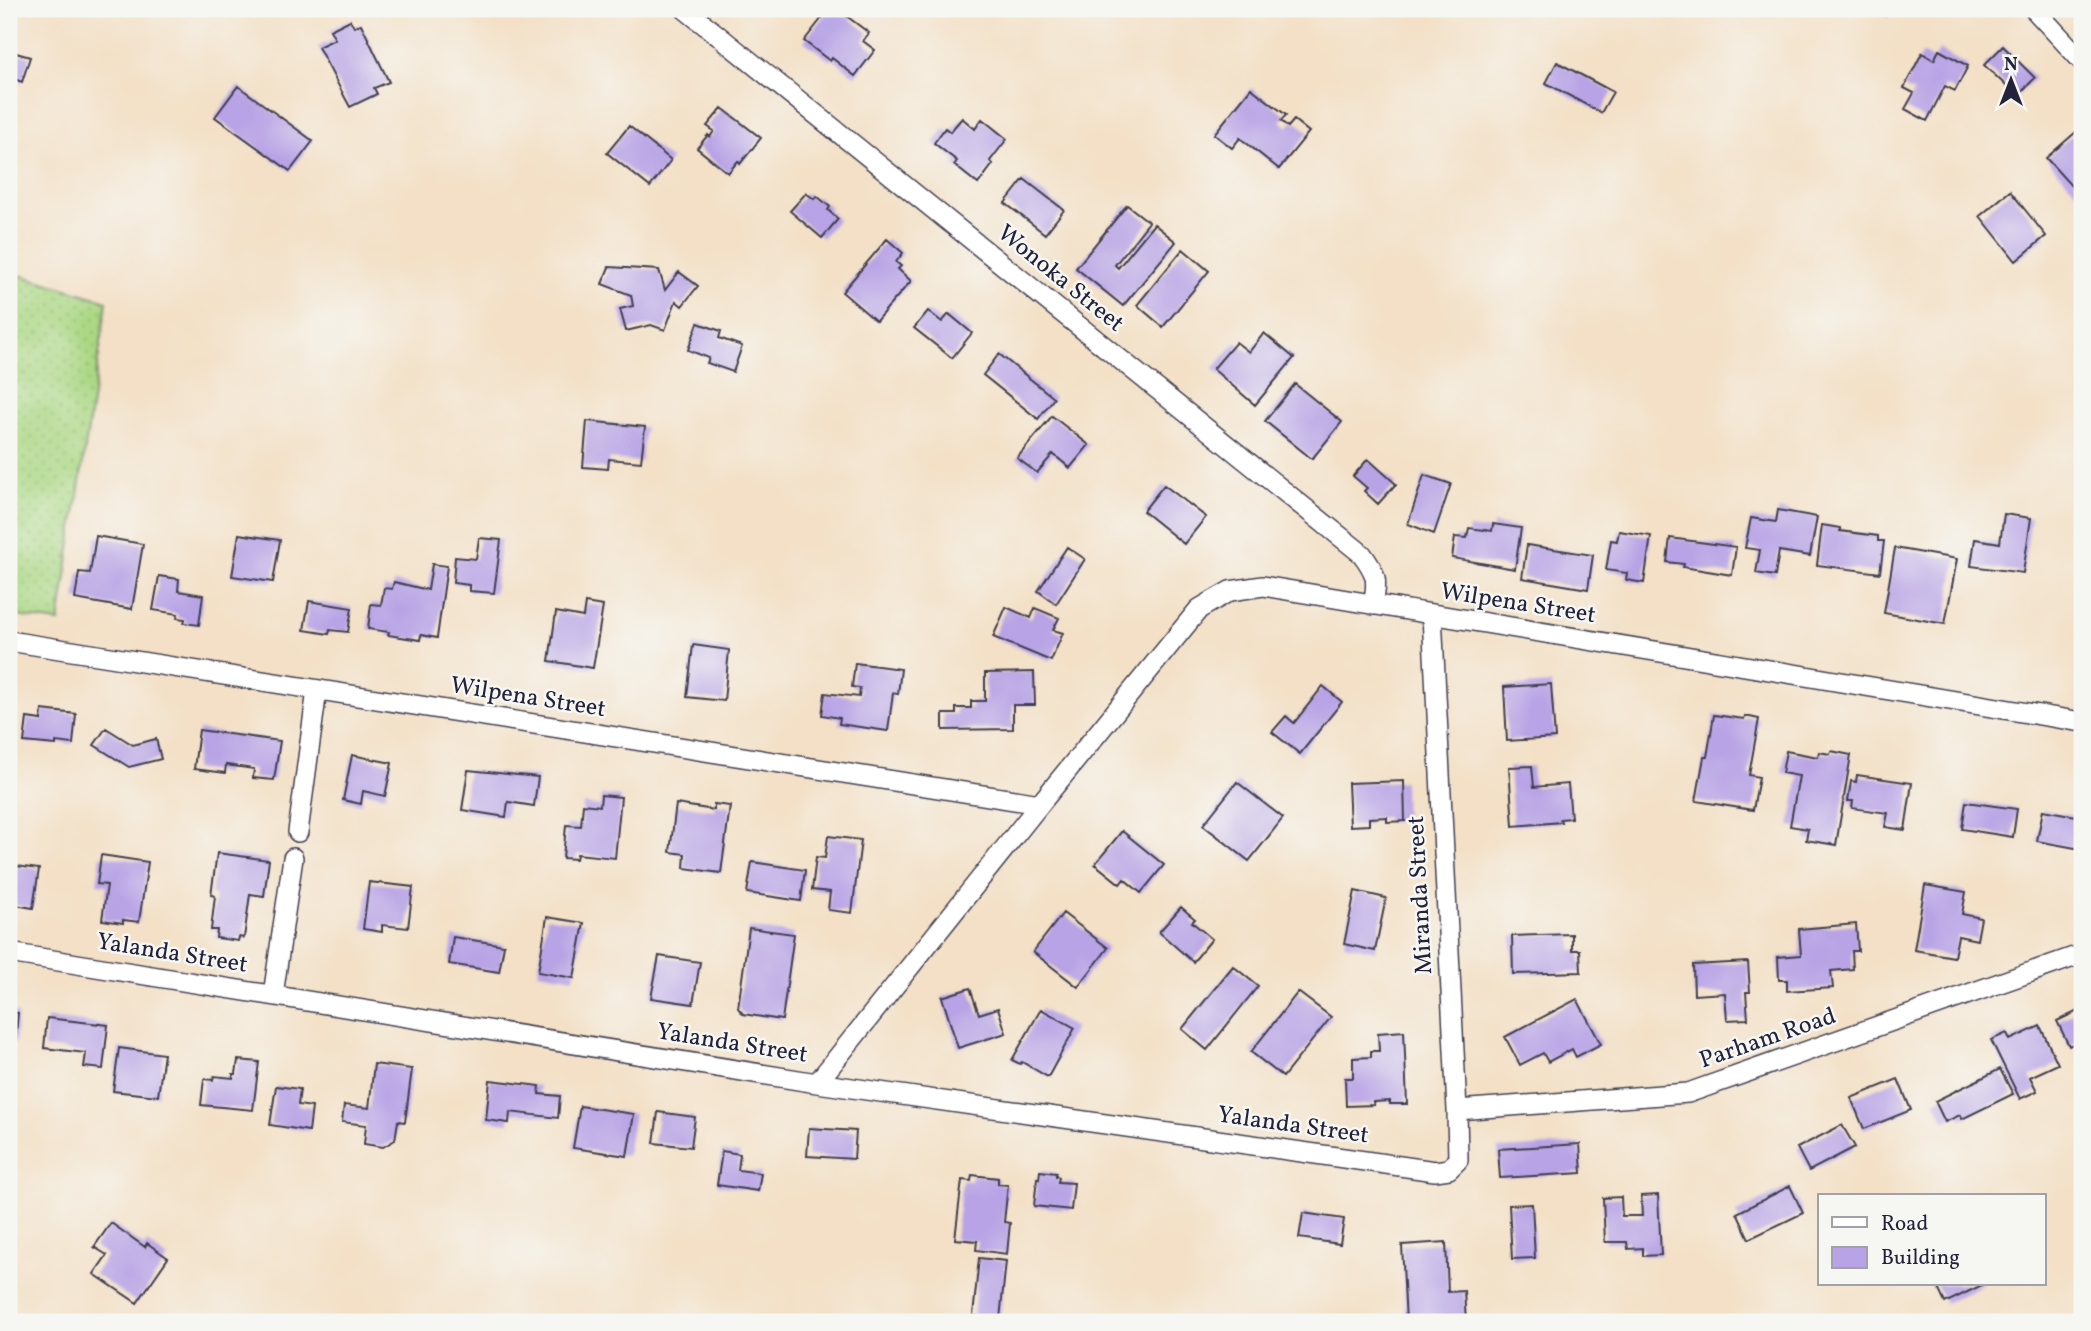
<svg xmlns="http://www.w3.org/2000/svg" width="2091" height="1331" font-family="Vollkorn,serif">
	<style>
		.grass { fill: url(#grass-dots); stroke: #677d60; stroke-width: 2 }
		.building { fill: #b7a3e5 }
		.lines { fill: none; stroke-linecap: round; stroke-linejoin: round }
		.minor-casing { stroke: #413e50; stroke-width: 22 }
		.minor { stroke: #fff; stroke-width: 19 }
		.labels { text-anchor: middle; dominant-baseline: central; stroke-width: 5; stroke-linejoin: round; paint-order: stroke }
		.street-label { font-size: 24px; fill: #22223b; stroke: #f6f6f2 }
	</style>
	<defs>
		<pattern id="grass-dots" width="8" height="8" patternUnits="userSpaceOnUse" patternTransform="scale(1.75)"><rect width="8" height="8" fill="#acd885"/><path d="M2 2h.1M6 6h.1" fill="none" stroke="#94b974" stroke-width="1.8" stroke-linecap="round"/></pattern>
	</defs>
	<rect width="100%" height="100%" fill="#f6f6f2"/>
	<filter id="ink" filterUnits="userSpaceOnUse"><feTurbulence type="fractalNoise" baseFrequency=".0143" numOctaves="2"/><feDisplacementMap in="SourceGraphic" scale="14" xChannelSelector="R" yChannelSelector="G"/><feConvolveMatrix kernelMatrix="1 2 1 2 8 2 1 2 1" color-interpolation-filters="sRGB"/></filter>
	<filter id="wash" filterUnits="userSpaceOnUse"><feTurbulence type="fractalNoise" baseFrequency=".00686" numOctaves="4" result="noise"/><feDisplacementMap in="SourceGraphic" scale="28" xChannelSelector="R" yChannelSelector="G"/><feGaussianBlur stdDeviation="1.57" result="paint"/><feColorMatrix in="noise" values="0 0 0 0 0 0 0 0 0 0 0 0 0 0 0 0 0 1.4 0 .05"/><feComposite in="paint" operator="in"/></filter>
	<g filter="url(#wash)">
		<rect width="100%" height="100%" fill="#f3e0c6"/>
		<!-- grass -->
		<path class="grass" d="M9,272l98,29 -48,321 -50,-7z"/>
		<g id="blocks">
			<!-- building -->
			<path class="building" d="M829,9h8l32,24 -6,8 12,9 -20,26 -23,-18 -2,3 -26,-20z
				M1870,9h18l-3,7z
				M350,20l4,7 7,-3 28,58 -15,6 3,6 -27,13 -32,-60 17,-8 -5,-9z
				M2003,46l32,32 -18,18 -33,-31z
				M1939,50l29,16 -13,25 -10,-5 -18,35 -22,-12 9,-16 -10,-5 18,-35 12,7z
				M9,51l21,6 -8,25 -13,-5z
				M1557,62l56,30 -12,21 -55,-30z
				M238,86l75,55 -23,30 -75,-54z
				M1251,88l35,27 -5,6 7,6 6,-7 15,12 -30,37 -39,-31 -8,10 -18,-14z
				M722,108l39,30 -21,26 -2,-3 -10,12 -31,-25 11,-13 2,2 4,-6 -7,-5z
				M962,118l13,11 7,-10 25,20 -17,22 3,3 -15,20 -24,-19 3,-4 -23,-18 11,-15 5,4z
				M629,126l42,34 -21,27 -43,-34z
				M2076,132l6,8v58l-36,-40z
				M1024,179l40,31 -19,24 -40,-31z
				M2010,191l36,45 -30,25 -36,-45z
				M806,193l8,6 3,-3 13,11 -2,3 10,9 -16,19 -32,-27z
				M1127,205l22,17 -34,43 3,3 36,-44 22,18 -53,64 -47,-38z
				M887,239l16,14 -7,9 5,4 -3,3 13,12 -35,40 -34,-29z
				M1183,249l26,22 -46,56 -26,-22z
				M609,267l50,3 6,20 14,-18 19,14 -16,20 -6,-5 -11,29 -14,-5 -25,6 -6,-22 13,-3 -2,-11 -29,-11z
				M928,311l14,11 7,-8 23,19 -20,25 -38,-30z
				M698,323l23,8 -2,7 23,8 -9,26 -26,-9 2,-5 -21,-8z
				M1264,333l30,25 -39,47 -42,-36 23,-27 13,10z
				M999,354l55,44 -16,21 -55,-44z
				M1295,384l47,38 -30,37 -47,-38z
				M1052,416l37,29 -19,23 -17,-14 -16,19 -20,-15z
				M587,421l58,6 -4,35 -32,-3 -1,10 -25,-2z
				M1368,459l28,25 -18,20 -14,-13 3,-3 -14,-12z
				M1424,475l27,9 -17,50 -26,-10z
				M1164,485l42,32 -22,27 -41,-33z
				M1778,510l39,7 -7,39 -31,-5 -4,25 -19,-3 4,-23 -15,-2 6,-30 25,4z
				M2004,514l27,4 -8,55 -52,-7 4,-27 25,4z
				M1493,524l28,4 -6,41 -63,-11 3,-21 12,1 2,-10 23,3z
				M1822,525l18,3v3l38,5v5h6l-4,32 -63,-8z
				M1619,531l32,5 -7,47 -18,-3 1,-7 -21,-3 5,-30 6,1z
				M239,534l41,6 -7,42 -41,-6z
				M96,536l47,8 -11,65 -57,-10 4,-27 11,1z
				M479,538l22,2 -7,53 -25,-2v-6l-16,-2 2,-26 21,2z
				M1670,538l66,9 -4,28 -49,-8 1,-3 -17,-2z
				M1527,545l66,10 -5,34 -66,-11z
				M1067,547l18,12 -29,45 -18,-13z
				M1895,548l62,11 -12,65 -61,-11z
				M432,564l15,2 -10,72 -16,-3 -1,5 -32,-5 1,-3 -21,-3 3,-25 10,1 3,-17 8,1 2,-7 34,8z
				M159,576l20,3 -1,12 25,4 -4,30 -15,-2 1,-4 -8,-1 1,-4 -25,-4z
				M309,601l43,7 -4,24 -18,-2 -1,4 -25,-4z
				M585,603l18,3 -10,62 -44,-7 7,-49 27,5z
				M1006,607l25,11 4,-10 24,10 -6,12 10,3 -12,28 -58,-24z
				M693,645l36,5 -5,51 -37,-4z
				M855,663l46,6 -3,25 -5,-1 -5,38 -49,-7 1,-6 -18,-3 3,-22 34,4 1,-9 -8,-1z
				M1034,672l1,33h-22v24l-70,1v-16h13v-6h15v-7h14v-28z
				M1551,684l4,54 -48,3 -3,-54z
				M1323,686l19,16 -42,52 -28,-22 14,-16 8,7z
				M42,710l34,4 -3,30 -17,-2v3l-32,-3 3,-24 14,2z
				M1714,715l30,4 1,-3 14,3 -10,56 10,2 -6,33 -57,-9 8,-44h3z
				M106,728l27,17 23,-6 5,20 -32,8 -35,-22z
				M199,730l81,11 -6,39 -21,-2 1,-9 -28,-4 -1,8 -31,-4z
				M1786,751l32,6 1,-5 11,2 1,-3 20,4 -15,90 -30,-5 2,-11 -18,-3 9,-50 -17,-3z
				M352,755l40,8 -7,33 -22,-5 -2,13 -18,-4z
				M1532,766l2,21 34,-3 3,34 -11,1 1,3 -48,4 -4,-59z
				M468,770l70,7 -4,29 -26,-4 -2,15 -44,-7z
				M1857,775l55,8 -7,47 -20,-3 3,-14 -36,-5 1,-7h-5l3,-20 5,1z
				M1404,781l1,40 -18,1v-5l-18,1v7l-19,1 -2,-43z
				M1237,782l46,36 -34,43 -46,-36z
				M601,795l20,2 -6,61 -38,-4 -1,5 -13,-1 3,-33 15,1 2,-22 17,2z
				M1966,802l51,7 -4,28 -51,-8z
				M676,804l38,6v-6l16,2 -9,67 -37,-5 1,-14 -15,-2z
				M2043,810l39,7 -1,32 -44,-8z
				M1122,831l42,34 -23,28 -17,-14 -4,5 -25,-20z
				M828,836l33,4 -9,73 -24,-3 2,-18 -18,-2 4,-33 9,1z
				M217,853l52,7 -5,36 -14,-2 -6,44 -5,-1 -1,4 -22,-3 1,-8h-6l4,-34 -4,-1z
				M101,855l47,7 -9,60 -16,-2v3l-21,-3 5,-35 -10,-1z
				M752,862l53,8 -4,31 -54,-8z
				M9,865l30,4 -6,39 -24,-4z
				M369,882l44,5 -5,41 -26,-3v7l-19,-3z
				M1925,885l41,7 -4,22 19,4 -4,22 -19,-4 -4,21 -40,-7z
				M1355,891l31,7 -11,53 -31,-7z
				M1181,907l14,12 -3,3 20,17 -19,23 -34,-30z
				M1063,913l45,35 -30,39 -45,-35z
				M547,917l37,6 -10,55 -36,-6z
				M1856,924l2,27h-6l1,18 -22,2 2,17 -46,3v-11h-8l-1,-23 23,-2 -2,-26z
				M749,928l45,6 -12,86 -39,-6 -5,-6z
				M1572,934v16h8l1,22 -68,2 -1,-38z
				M453,937l51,8 -5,27 -50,-8z
				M659,956l41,6 -7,42 -42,-6z
				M1748,962l2,30h-4l2,27 -21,1 -2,-27 -31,2 -1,-30z
				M1233,966l25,20 -51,64 -25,-21z
				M970,988l9,26 19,-6 8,25 -48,15 -16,-51z
				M1298,992l33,25 -48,60 -32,-25z
				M1577,999l24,45 -25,13 -4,-8 -24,13 -5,-9 -23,12 -15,-28z
				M1041,1009l34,19 -27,49 -26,-15 -2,2 -8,-4z
				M2082,1009v31l-13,6 -12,-25z
				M9,1012l9,1 -3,30h-6z
				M47,1018l61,7 -5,44 -19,-2 2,-14 -42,-5z
				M2040,1026l18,38 -28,13 7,14 -17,8 -29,-59 16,-7 3,7z
				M1404,1031l3,73h-17v-3l-17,1 1,3 -28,1 -1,-28h8v-20l18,-1v-6h8l-1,-18z
				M119,1048l45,6 -6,42 -45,-5z
				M238,1060l21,2 -6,48 -52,-5 3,-26 9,1 1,-4 19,2v-4h3z
				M374,1064l38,5 -7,53 -7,-1 -3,19 -12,7 -19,-3 2,-19 -24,-3 2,-17 25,3z
				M2000,1069l13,25 -51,25 -2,-4 -15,7 -10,-21z
				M1898,1079l13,31 -47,19 -13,-31z
				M490,1080l50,6 -1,8 21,2 -2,22 -48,-6 -1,11 -23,-3z
				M276,1086l24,3 -2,16 14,2 -3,24 -39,-6z
				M580,1106l54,8 -7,42 -54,-8z
				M658,1112l37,5 -4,30 -37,-4z
				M1842,1125l13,22 -46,24 -12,-23z
				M809,1128l47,3 -2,28 -47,-3z
				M1580,1144l2,29 -82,5 -2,-29z
				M722,1151l18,3 -2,16 23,3 -3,18 -41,-6z
				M1040,1171l16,2v3l3,1 -1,5 16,1 -3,27 -37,-4 3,-28 2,1z
				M972,1175l26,3v6l10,1 -4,37 6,1 -3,31 -31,-4 1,-9 -22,-2 7,-59 9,1z
				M1790,1186l13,27 -54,26 -12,-26z
				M1658,1195l3,60 -18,1v-8l-15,1 -1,-7h-22l-2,-44 18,-1 1,19h20l-1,-20z
				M1532,1204l3,54 -23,1 -3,-54z
				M1303,1213l41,6 -4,25 -41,-6z
				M111,1223l34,24 2,-4 21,15 -31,45 -43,-29 13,-19 -13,-8z
				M1446,1242l2,50 16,-1 2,31h-60l-4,-77z
				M979,1258l27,3 -6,58 -27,-3z
				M1936,1284h48l-39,19z
				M1848,1316l2,6h-18z"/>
		</g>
	</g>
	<g filter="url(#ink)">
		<use href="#blocks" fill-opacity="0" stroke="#413e50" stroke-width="2"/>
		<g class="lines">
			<!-- minor casing -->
			<g class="minor-casing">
				<path id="minor" d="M685,9l677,545c15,20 16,26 11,51
					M2034,9l48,52
					M9,641l1031,163 159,-195 31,-18 33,-5 819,136
					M298,832l19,-142
					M9,953l808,130 618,88 14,-2 9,-9 -1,-50 -25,-495
					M273,995l20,-137
					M817,1083l223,-279
					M1457,1110l231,-17 394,-139"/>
			</g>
			<!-- minor -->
			<use href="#minor" class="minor"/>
		</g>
	</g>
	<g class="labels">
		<!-- street labels -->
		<g class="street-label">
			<text transform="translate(1060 279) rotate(39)">Wonoka Street</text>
			<text transform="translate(1518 604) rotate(9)">Wilpena Street</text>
			<text transform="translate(528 698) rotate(9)">Wilpena Street</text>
			<text transform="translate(1421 895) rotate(-93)">Miranda Street</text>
			<text transform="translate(172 954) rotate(9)">Yalanda Street</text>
			<text transform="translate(1768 1039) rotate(-19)">Parham Road</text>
			<text transform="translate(732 1044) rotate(9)">Yalanda Street</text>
			<text transform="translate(1293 1126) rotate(8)">Yalanda Street</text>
		</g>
	</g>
	<!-- margin -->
	<rect width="2091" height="1331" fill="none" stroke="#f6f6f2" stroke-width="35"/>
	<!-- legend -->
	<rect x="1818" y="1194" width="228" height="91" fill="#f6f6f2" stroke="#a1a1a9" stroke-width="2"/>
	<rect x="1832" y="1217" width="35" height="10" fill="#ffffff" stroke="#a1a1a9" stroke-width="2"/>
	<text x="1881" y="1230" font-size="21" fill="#22223b">Road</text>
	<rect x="1832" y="1247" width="35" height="21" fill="#b7a3e5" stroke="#a1a1a9" stroke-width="2"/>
	<text x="1881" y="1264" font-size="21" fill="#22223b">Building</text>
	<!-- north arrow -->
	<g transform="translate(2011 80)" stroke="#f6f6f2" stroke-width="5" paint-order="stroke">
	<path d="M0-5L12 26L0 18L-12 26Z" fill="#22223b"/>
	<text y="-10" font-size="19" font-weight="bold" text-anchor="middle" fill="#22223b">N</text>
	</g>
</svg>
